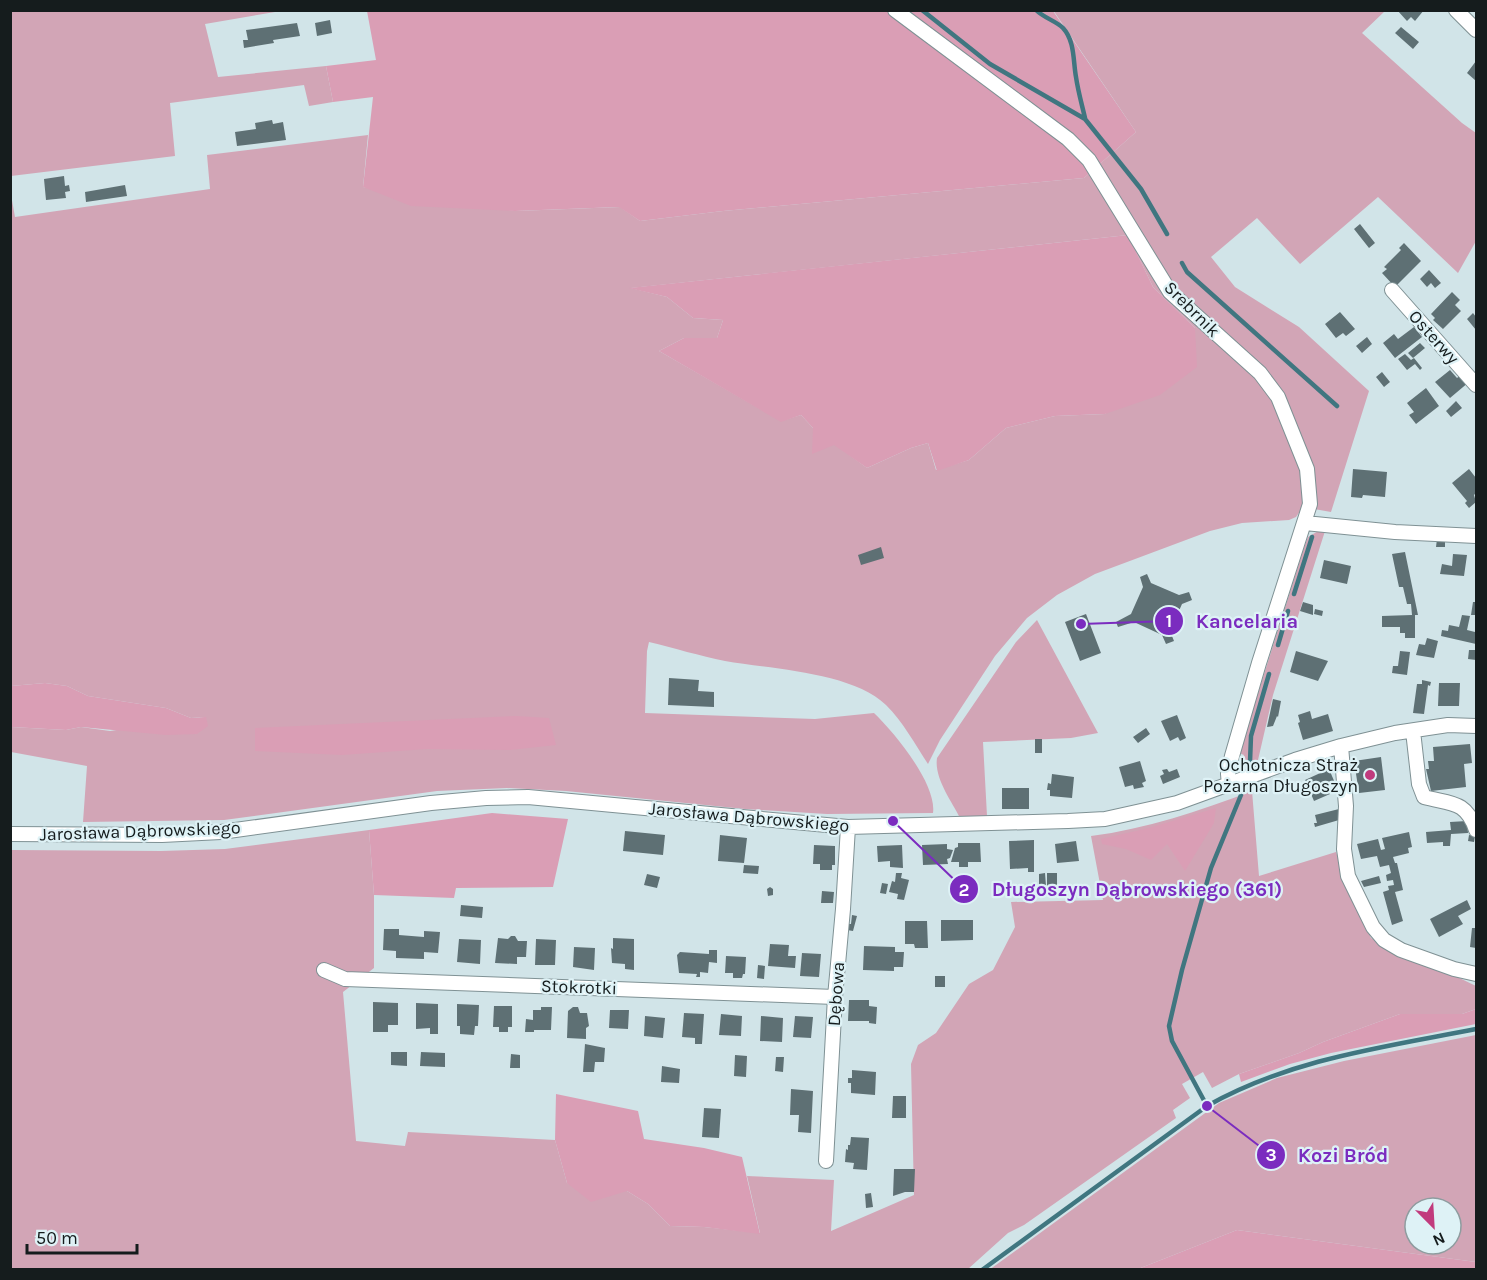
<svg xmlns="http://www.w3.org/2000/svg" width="1487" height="1280" font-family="Karla,sans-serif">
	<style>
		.green { fill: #d2a5b6; fill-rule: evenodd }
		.forest { fill: #da9eb5 }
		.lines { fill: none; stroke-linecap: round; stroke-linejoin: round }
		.stream { stroke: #407680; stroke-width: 4.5 }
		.building { fill: #5e7074 }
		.minor-casing { stroke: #7f9194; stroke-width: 16 }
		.minor { stroke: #fff; stroke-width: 14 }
		.poi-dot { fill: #c13b7d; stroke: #def2f6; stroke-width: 2 }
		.labels { text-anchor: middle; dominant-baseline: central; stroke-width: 4.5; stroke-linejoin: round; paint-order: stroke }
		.street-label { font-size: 18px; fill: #151c1d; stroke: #def2f6 }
		.poi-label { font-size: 18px; fill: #151c1d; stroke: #def2f6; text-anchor: end }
		.leader { fill: none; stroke: #7b2cbf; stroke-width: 2 }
		.callout-dot { fill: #7b2cbf; stroke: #def2f6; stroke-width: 2 }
		.mark-label { font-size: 18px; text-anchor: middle; font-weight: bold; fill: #fff }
		.callout-label { font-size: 20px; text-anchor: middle; font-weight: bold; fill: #7b2cbf; stroke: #def2f6; stroke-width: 4.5; stroke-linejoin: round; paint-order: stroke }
	</style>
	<rect width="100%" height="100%" fill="#d1e4e8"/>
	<!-- green -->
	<path class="green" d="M1053,10l332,1 -23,22 100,90 14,10v108l-18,32 -80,-76 -78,67 -43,-46 -46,39 24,30 64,40 70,64 -38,121 -28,-5 -7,10 -7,3 -47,3 -32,8 -115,43 -38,21 -30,23 -32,38 -55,84 -12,24c-13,-20 -25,-42 -42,-59 -34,-33 -116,-36 -161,-44 -25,-5 -51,-13 -76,-19l-2,9 -2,62 170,6 59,-6c20,19 63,71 59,100l-106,1 -82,-5 -179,-18 -59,-3 -70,3 -213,29 -141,2 4,-56 -76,-14v-25l55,3 15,-3 29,4 96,-14 -15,1 -25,-10 -78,-12 -21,-10 -22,-3 -34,3 -1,-497 5,28 195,-28 -3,-34 161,-20 -5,52 152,24 105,-4 20,14 83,-10 361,-33 52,-46zM1128,235l25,52 42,41 -90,86 -50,2 -49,12 -37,32 -33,10 -8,-27 -17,5 -44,20 -54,-40 -12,-13 -20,6 -122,-70 25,-13h33l6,-18 -30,-2 -26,-21 -36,-9z
		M10,11h271l-76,13 13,53 108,-11 7,36 -24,4 -5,-21 -134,18 5,53 -164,20z
		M1320,530l5,1 -52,164 -15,65 -16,5 2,-10 -5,-2 65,-205 4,-11z
		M1037,620l61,113 -27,5 -88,4 4,74 -27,2c-9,-18 -26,-40 -23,-60l79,-116z
		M1252,791l7,85 77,-24 6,18 29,68 55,27 23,8 27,13v23l-14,5h-62l-77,28 -24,11 -60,21 -27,14 -9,-16 -21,12 8,14 -17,12 3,8 -152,107 -16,8 -40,36 -956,1 -1,-3v-417l150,1 64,-2 144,-19 5,65v73l-31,24 13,149 49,5 3,-14 147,8 12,43 60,8 21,13 22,22 34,1 56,6 -13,-57 87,4 -3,51 83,-36 -3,-131 7,-19 18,-12 33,-49 24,-14 22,-43 -4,-25 92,-2 -12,-64c55,-7 108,-25 161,-45z
		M1476,1035v227l-239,-32 -99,39 -149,1 230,-167 58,-25 67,-17zM1415,1208h36v36h-36z"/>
	<!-- forest -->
	<path class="forest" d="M367,11h686l83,121 -52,46 -361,33 -83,10 -21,-14 -104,4 -104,-5 -48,-19 10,-90 -40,5 -7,-36 50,-6z
		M1128,235l25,52 42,41 2,39 -37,28 -55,19 -50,2 -49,12 -37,32 -32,11 -9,-28 -17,5 -44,20 -33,-23 -22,9 1,-26 -12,-13 -20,7 -122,-71 25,-13h33l6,-18 -30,-2 -26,-21 -38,-9z
		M45,683l22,3 21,10 78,12 25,10 15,-1 2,9 -11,8 -31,1 -85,-8 -15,3 -55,-3v-41z
		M516,716l33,2 7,27 -46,5 -83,-1 -85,6 -87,-4v-23z
		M1216,808l-2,15 -29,48 -18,-27 -16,16 -25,-11 -24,-5 -1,-5 48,-11z
		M492,813l76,6 -15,68 -97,1 -2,10 -80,-3 -5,-65z
		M1476,1009v15l-145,29 -41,11 -49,18 -2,-8 60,-21 24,-11 77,-28h62z
		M556,1094l82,17 6,28 60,9 38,9 18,77 -56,-7 -34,-1 -22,-22 -21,-13 -36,11 -24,-19 -12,-43z
		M1237,1230l239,32v7h-338z"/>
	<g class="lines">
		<!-- stream -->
		<path class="stream" d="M922,10l68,54 95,55 56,70 26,45
			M1036,10c8,8 20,11 27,18 12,13 10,33 13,49 2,14 6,28 9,41
			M1182,263l5,9 150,134
			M1294,594l18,-57
			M1278,645l10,-34
			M1250,762l1,-26 18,-62
			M1207,1106l-35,-65 -3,-15 13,-56 29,-102 30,-73
			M982,1270l225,-164c83,-47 177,-59 269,-77"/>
	</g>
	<!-- building -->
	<path class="building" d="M1397,10h27l-9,11 -4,-4 -4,4z
		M330,20l2,13 -15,3 -2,-13z
		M297,23l3,13 -27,4 1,3 -30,5 -1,-8h5l-2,-10z
		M1401,27l18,15 -6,7 -18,-16z
		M1476,61v20l-9,-8z
		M272,120l1,4 10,-2 3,18 -49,6 -2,-14 21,-3 -1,-6z
		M64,176l1,10 4,-1 1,6 -5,1 1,6 -20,2 -2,-21z
		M125,185l2,11 -41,6 -1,-10z
		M1360,224l15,19 -6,5 -15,-19z
		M1404,243l17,18 -26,26 -13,-14 5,-4 -3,-2 17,-17 -2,-2z
		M1429,270l12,13 -6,5 -4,-5 -4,4 -7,-8z
		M1452,292l8,8 -5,5 6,6 -18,18 -10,-9 2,-2 -4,-4z
		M1340,312l15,17 -9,7 -3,-3 -7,5 -11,-14z
		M1473,313l3,4v13l-9,-11z
		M1414,327l8,10 -27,21 -12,-15 11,-9 4,5z
		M1367,337l5,7 -10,9 -6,-7z
		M1420,343l5,5 -12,10 -5,-5z
		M1405,354l6,6 3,-2 8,10 -2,2 -5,-6 -8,6 -9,-11z
		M1450,370l7,8 5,-4 7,8 -19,16 -15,-16z
		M1382,372l8,10 -6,5 -8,-10z
		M1426,388l13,18 -23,18 -7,-9 5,-3 -7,-9z
		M1456,401l6,7 -11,9 -5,-6z
		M1353,469l34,3 -2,25 -22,-2 -1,3 -11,-1z
		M1469,469l7,9v15l-2,2 2,7 -7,6 -4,-5 2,-2 -15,-18z
		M1437,539l8,1v7h-9z
		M881,547l3,11 -23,7 -3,-10z
		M1405,552l13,63h-3v23h-10v-5h-5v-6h-18v-11l30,-1 -1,-11h-4l-4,-17h-4l-7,-33z
		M1453,554l14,1 -3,21 -24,-2 2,-10 10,2z
		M1324,560l27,6 -4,18 -27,-6z
		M1147,574l4,9 28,12 10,-3 3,8 -10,4 -12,27 4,10 -8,3 -4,-9 -28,-13 -16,5 -2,-5 15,-8 12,-27 -3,-10z
		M1303,602l10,3v10l-13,-4z
		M1473,602h3v13h-5z
		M1315,609l8,2 -1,5 -8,-2z
		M1086,614l15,39 -21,8 -15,-39z
		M1462,615l8,1 -3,14 8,2 1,12 -35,-8 1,-6 6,1 1,-6 10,2z
		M1427,638l11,3 -4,17 -18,-3 3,-11 6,1z
		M1469,650h7v10l-8,-1z
		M1296,651l32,10 -10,20 -28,-9z
		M1400,651l10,1 -3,23 -15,-2 1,-7h5z
		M669,678l30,2 -1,11 16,1v15l-46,-2z
		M1422,680l9,2 -1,4 -2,-1 -4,29 -11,-1 4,-29h5z
		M1439,683h21l-1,23h-21z
		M1273,699l8,2 -3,16 -1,-1 -4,10 -6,1z
		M1310,711l2,8 16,-5 5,17 -30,9 -5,-17 2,-1 -2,-7z
		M1177,715l9,23 -6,3 -2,-4 -8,4 -9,-20z
		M1146,728l4,6 -12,9 -5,-6z
		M1035,739h7v14h-7z
		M1470,744l2,19 -8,1 2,23 -35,4 -5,-22h3l-1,-8h6l-1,-14z
		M1381,757l4,33 -26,3 -5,-32z
		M1140,761l6,20 -4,2 2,4 -10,2 -1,-4 -8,2 -6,-20z
		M1167,769l2,3 8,-3 3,8 -17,7 -3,-8 4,-2 -2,-4z
		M1329,769l6,14 -8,3 3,8 -16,7 -9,-21z
		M1052,774l22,3 -2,21 -22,-2v-6h-3l1,-7 3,1z
		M1002,788h27v21h-27z
		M1339,809v11l-24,7 -1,-4h3l-2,-8z
		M1467,821l1,12 -17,1 -1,12h-7v-4l-16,1 -1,-11 25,-2 -1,-8z
		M625,831l40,4 -2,20 -40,-4z
		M1409,832l3,15 -4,1 1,5 -16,4 2,6h2l6,27 -8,2 8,29 -11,4 -9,-33 6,-2 -1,-4 6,-1 -1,-5 -6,1 -1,-6 5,-2 -2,-8 -9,2 -3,-11 -16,3 -4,-15 21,-5 3,11 4,-1 -3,-11z
		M720,835l27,3 -3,25 -26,-2z
		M1469,835l6,1 -1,6 -6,-1z
		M1034,840v32h-6v-4l-18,1 -1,-28z
		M1076,841l3,20 -22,2 -2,-19z
		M958,843h22l1,19h-13v5h-9v-5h-8l4,-14 3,-1z
		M947,844v5l6,1 -3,8 -3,1 1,5 -25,1 -1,-20z
		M814,845l21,1v19h-3v5h-12v-6h-7z
		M902,845l1,23 -13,-1v-6l-12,1 -1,-16z
		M744,865l15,1 -1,8 -15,-1z
		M896,873h6l-1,5 8,2 -5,20 -7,-1 1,-5 -9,-2 3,-11 3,1z
		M1045,873l1,13h-7v-12z
		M1047,873h10v23h-10z
		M647,874l13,3 -3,11 -13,-3z
		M1379,876l2,7 -17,4 -3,-6z
		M882,883l6,1 -2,10 -6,-1z
		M770,887l3,2v6l-5,1 -1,-7z
		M822,891l12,1 -1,11h-12z
		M1467,900l4,9 -13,7 5,8 -24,13 -9,-18z
		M461,905l22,2 -1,11 -22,-2z
		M852,915l5,1 -4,15 -6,-1 1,-6h3z
		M941,920h32v20l-32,1z
		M905,921h22l1,27h-13l-1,-4h-9z
		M1472,928h4v20l-6,-1z
		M384,929h15v6l25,2v-6l16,1 -2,21 -14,-1v7l-28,-1v-7l-13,-1z
		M511,936h4l3,5h9l-1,16h-9v7l-22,-1 3,-25 10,1z
		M613,938l21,1v31l-9,-1v-5l-13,-1 -1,-15 2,1z
		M459,939l22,1 -1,24 -23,-2z
		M536,939l20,1 -1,25h-20z
		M770,944l19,1 -1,11h8l-1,12 -27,-2z
		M864,946l31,1v5h9l-1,15h-9v4l-31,-1z
		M574,947l21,1 -1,22 -21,-3z
		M709,950h8v13l-8,-1 -1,11 -8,-1v5h-4l1,-3 -18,-1 -2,-18 3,-3 29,2z
		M802,953l19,1 -2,23 -19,-1z
		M726,956l20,1 -1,17h-2l-1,4h-9v-5h-8z
		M758,965l7,1 -1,13 -7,-1z
		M935,976h10v11h-10z
		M849,1000h20v6l8,1 -1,17 -7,-1v-2h-21z
		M373,1002l25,1v22h-10v7h-15z
		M416,1003l22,1v30h-8v-6l-14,1z
		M457,1004l22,1 -1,21h-3l-1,9 -14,-1v-8h-3z
		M494,1006h18v21h-4v5h-9v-5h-6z
		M541,1007h11l-1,23h-17v2h-9l1,-13 7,1v-10h8z
		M573,1007h5l2,6h7l2,13 -3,2v11l-19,-1 1,-27z
		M610,1010h19l-1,19 -19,-1z
		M684,1013l20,1 -2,30h-7v-6l-13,-1z
		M721,1014l21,2 -1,20 -22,-1z
		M645,1016l20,2 -2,20 -19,-2z
		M761,1016l22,2 -1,24 -22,-1z
		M795,1016l18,1 -2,21 -18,-1z
		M585,1044l20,4 -1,14h-9l-1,10h-11z
		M391,1052h16v14l-16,-1z
		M421,1052l24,1v14l-25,-1z
		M511,1054l9,1v13h-10z
		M735,1055l12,1 -1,21 -12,-1z
		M776,1057h8l-1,15 -8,-1z
		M662,1066l18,3 -1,14 -18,-1z
		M852,1070l24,2 -1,23 -24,-2v-10h-3v-5h4z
		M791,1089l22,2 -2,42 -13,-1 1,-17h-9z
		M893,1096h13v22h-14z
		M704,1108l17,1 -2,29 -17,-1z
		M851,1137l18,1 -2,32 -14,-1 1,-6 -9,-1 1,-13 2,1v-5h2z
		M894,1169h21l-1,23h-9l-12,4z
		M871,1193l2,14 -7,1 -1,-14z"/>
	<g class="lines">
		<!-- minor casing -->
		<g class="minor-casing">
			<path id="minor" d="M895,10l173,129 21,21 81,132 90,81 18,24 29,72 3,35 -51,159 -27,93 -4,18 1,11
				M1456,10l20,20
				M1392,290l84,95
				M1305,523l90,9 81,4
				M1413,731l6,53 5,13c26,7 42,3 52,33
				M1341,746l5,60 -2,43 4,27 25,51 11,13 17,10 53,19 22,5
				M10,834l152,1 59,-3 210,-29 55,-5 42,-1 320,30 220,-6 37,-2 72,-16 118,-43 46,-14 54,-13 53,-8 28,1
				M324,970l21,9 490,18
				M826,1161l9,-164 8,-88 5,-82"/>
		</g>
		<!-- minor -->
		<use href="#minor" class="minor"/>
	</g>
	<!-- markers -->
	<circle class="poi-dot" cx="1370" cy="775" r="6"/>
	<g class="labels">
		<!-- street labels -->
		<g class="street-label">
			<text transform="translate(1192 309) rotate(45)">Srebrnik</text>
			<text transform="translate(1434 337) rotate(48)">Osterwy</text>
			<text transform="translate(749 817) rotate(5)">Jarosława Dąbrowskiego</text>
			<text transform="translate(140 831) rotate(-2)">Jarosława Dąbrowskiego</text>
			<text transform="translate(579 987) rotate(2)">Stokrotki</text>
			<text transform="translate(836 994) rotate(-86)">Dębowa</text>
		</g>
		<!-- poi labels -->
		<g class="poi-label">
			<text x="1358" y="765">Ochotnicza Straż<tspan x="1358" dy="21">Pożarna Długoszyn</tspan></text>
		</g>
	</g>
	<!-- callouts -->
	<path class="leader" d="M1081 624L1169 621M893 821L964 889M1207 1106L1271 1155"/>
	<g class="callout-dot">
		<circle cx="1081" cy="624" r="6"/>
		<circle cx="893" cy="821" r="6"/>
		<circle cx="1207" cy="1106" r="6"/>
		<circle cx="1169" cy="621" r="15"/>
		<circle cx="964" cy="889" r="15"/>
		<circle cx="1271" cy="1155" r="15"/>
	</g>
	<g class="mark-label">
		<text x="1169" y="627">1</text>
		<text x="964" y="896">2</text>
		<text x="1271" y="1161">3</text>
	</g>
	<g class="callout-label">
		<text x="1247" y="628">Kancelaria</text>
		<text x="1137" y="896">Długoszyn Dąbrowskiego (361)</text>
		<text x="1343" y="1162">Kozi Bród</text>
	</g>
	<!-- border -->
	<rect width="1487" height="1280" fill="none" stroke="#151c1d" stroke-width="24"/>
	<!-- north arrow -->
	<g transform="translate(1433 1226) rotate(156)"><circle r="28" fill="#def2f6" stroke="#8e9c9f" stroke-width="1.5"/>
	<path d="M0-4.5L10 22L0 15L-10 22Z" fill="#c13b7d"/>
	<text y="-9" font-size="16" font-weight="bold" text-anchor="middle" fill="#151c1d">N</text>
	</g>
	<!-- scale -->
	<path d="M27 1244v9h110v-9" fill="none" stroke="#151c1d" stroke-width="3"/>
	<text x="36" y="1244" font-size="18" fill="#151c1d" stroke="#def2f6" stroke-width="4.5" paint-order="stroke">50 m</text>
</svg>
